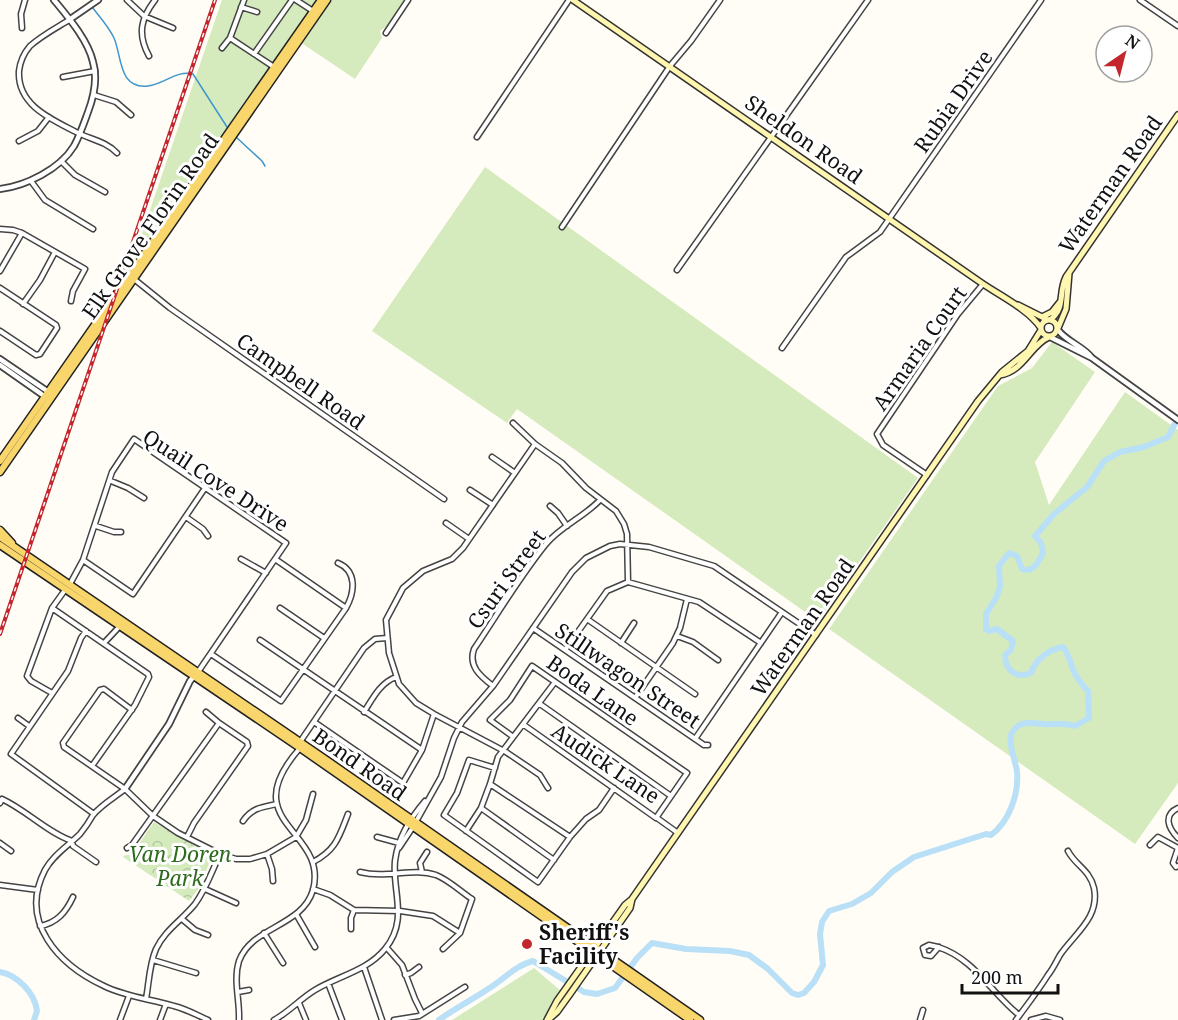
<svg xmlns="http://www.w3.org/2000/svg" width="1178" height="1020" font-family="'Noto Serif',serif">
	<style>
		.grass { fill: #d5ebbd }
		.park { fill: url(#park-crowns) }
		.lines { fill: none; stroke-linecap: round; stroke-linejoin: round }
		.stream { stroke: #3f96cf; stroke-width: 1.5 }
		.river { stroke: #b9e0f7; stroke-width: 6 }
		.minor-casing { stroke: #444; stroke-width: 7 }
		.tertiary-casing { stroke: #444; stroke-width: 8 }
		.secondary-casing { stroke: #333; stroke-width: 8 }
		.primary-casing { stroke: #222; stroke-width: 9 }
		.minor { stroke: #fff; stroke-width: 4 }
		.tertiary { stroke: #fff; stroke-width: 4.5 }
		.secondary { stroke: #fff6b0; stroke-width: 5 }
		.primary { stroke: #f9d66b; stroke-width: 6 }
		.rail-casing { stroke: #c4262e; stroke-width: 4 }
		.rail { stroke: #fff; stroke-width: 1.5; stroke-dasharray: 4.5; stroke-linecap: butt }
		.poi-dot { fill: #c4262e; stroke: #fff; stroke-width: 2 }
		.labels { text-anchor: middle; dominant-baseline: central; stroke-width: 6; stroke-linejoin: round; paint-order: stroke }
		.street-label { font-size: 21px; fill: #111; stroke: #fff }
		.park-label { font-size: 21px; font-style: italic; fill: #2f6b1f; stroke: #fff }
		.poi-label { font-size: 21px; font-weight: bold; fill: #111; stroke: #fff; text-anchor: start }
	</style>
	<defs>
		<pattern id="park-crowns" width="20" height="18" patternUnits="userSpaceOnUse" patternTransform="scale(1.5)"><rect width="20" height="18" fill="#d5ebbd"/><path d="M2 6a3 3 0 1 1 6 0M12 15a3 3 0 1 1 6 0" fill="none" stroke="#b6c8a1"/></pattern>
	</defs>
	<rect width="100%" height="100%" fill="#fffdf5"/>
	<!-- grass -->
	<path class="grass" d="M222,0h183l-17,25 -8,6 2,7 -27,41 -55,-37 -183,264z
		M485,167l433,311 -100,143 -301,-212 -10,14 -135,-92z
		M1052,342l43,30 -60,90 14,43 76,-113 53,38v353l-43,61 -306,-215 169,-243 34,-18z
		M534,968l28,24 -16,28h-94z"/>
	<!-- park -->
	<path class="park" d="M154,822l58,34 -12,31 -11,14 -66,-44 2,-2h6z"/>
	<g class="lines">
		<!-- stream -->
		<path class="stream" d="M92,7c8,10 17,20 22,31 8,18 4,51 34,48 17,-2 28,-16 45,-12l34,53
			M236,137l26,24 3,5"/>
		<!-- river -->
		<path class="river" d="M0,972c17,3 35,21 37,39l-3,9
			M439,1020c16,-12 33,-20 49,-31 15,-9 28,-24 45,-28l51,31 13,2 18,-6 22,-30 15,-15 34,6 44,2 19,4 19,14 24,24 6,2 6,-2 10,-11 9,-17 -3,-31 2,-12 7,-11 23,-7 19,-11 21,-21 22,-15 72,-23 5,1c18,-13 28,-41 26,-63 -1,-11 -11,-31 -4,-41 7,-11 20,-8 30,-7 12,1 21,-2 32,2l14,-8 -1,-27c-6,-6 -11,-13 -15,-21 -3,-8 -4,-16 -10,-23 -14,2 -28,13 -32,26 -14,6 -26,-2 -26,-18l6,-5 2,-9 -16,-12 -8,2 -3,-2v-15l10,-16 4,-11 -1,-21 10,-13 8,3 5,13c12,4 16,-7 21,-16l-2,-10 -6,-7 19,-22 33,-27 17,-26 16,-9 24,-5 24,-10 10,-19"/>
		<!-- minor casing -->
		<g class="minor-casing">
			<path id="minor" d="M127,0l17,16 29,12
				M296,0l17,11
				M1140,0l38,26
				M241,7l16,5
				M69,20c-13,8 -28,16 -39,26 -6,7 -10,16 -11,25 -2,34 32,48 57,61 13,7 30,9 41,21
				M22,28l-1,-14 4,-14
				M386,33l22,-33
				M230,38l14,-38
				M222,48l8,-10 44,29
				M254,54l38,-54
				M149,56c-12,-22 -8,-38 6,-56
				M63,77l32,-6
				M94,95l22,7 15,13
				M477,137l92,-137
				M19,141l19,-10 11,-14
				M61,161l14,14 30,17
				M31,181l14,19 48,29
				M562,227l108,-161 21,-25 29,-41
				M0,229l13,1 9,3 63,36 -12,22 -2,10
				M677,270l191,-270
				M0,271l22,-38
				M134,279l36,29 274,191
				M0,288l56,37 1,3 -17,26 -4,1 -36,-24
				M23,304l17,-24 15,-28
				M782,348l64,-91 34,-25 161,-232
				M513,423l22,21 27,19 24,25 30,23 8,13 3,10 1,48
				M535,444l-72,104 -11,11 -29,12 -20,17 -17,32 3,33 10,31 17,19 18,11 72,38 34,23 8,13
				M492,457l23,16
				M927,475l-44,-30 -6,-11 81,-120 25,-30
				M111,481l17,7 16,10
				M470,490l23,15
				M550,506l8,7 9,13
				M186,517l17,12 5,7
				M446,523l23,16
				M96,526l18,6h7
				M241,559l25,14
				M275,559l71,49
				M83,560l50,34 72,-106
				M70,584l13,-24 29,-88 22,-33 152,104 -88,129
				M52,608l96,66 1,3 -14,28 -43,61
				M280,608l44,30
				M587,619l108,75
				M533,628l171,117h4
				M86,631l-5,7 -13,33 -57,83 83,60
				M677,636l16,6 25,18
				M260,640l162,110
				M104,643l16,-17
				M621,643l13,-20
				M565,650l42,-59 21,-9 71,20 62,41
				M211,654l70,47 65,-93c9,-16 11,-37 -8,-45
				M493,686c-13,-10 -25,-20 -19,-37 23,-34 46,-73 72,-105 15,-18 38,-27 54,-44
				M52,693l-21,-12 -4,-5 25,-68 13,-18
				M635,698l38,-55 7,-15 7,-29
				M540,704l131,92
				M132,710l-28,-21 -4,1 -37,53 1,4 61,42 28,27 25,17 42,21 16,5h14l17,-5 29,-17 10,-17 7,-26
				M364,712c9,-14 16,-29 32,-35
				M18,718l11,8
				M314,722l89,61 19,-33 12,-36
				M512,736l-22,-16 20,-20 22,-34 155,107 -31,45 -132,-93
				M695,739l87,-127
				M300,742l64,-94 11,-9 12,-1
				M495,768l-26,-8 -12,33 -13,22 94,67 32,-45 16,-18 13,-9 15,-22
				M490,784l80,53
				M125,789c-10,8 -24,16 -32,26 -4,7 -8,13 -13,19 -12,12 -27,21 -35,36 -27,52 14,95 59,116 22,11 47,13 70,20 12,3 23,9 34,14
				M0,803l2,-4c24,11 46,34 70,42l1,5 23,16
				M481,808l73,52
				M1178,808c-15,7 -10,20 0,30
				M657,818l21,15
				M243,821c9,-13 19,-14 34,-17
				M466,831l15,-23 9,-24 8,-27 57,-75
				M187,837l7,-14 54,-77 -1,-4 -28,-19 -13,-11
				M377,837l22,6
				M0,843l11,8
				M1150,845l8,-8 20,11 -5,15 3,4 2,-1
				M127,848l5,-3 87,-122
				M399,848l14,-21 28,-50 13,-39 8,-16 31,-36 79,-114 14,-14 24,-12 10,-2 29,3 65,19 102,69
				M267,854l5,15 1,12
				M313,862c23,-12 26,-25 35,-48
				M360,872c27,7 53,-5 76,3 13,5 25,17 36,24l-12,34 -17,16
				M422,872l-2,-9 7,-11
				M0,885l38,5
				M205,889l31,14
				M313,889l17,6 24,15 46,1 33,5 27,17
				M296,914l19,33
				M182,919l13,11 13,5
				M40,926c17,-3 26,-14 33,-29
				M351,929v-11l3,-8
				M264,933l19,30
				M939,947l-8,9 -6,-1 -2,-7 6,-3 9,2c37,12 53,46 81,68
				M387,948l15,17 13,34 7,14
				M153,960l43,13
				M364,967l18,53
				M405,975l6,-2 8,-6
				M328,983l14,37
				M238,992l11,-2
				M146,999c3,-16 3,-34 10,-50 9,-19 26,-29 39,-45 11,-15 17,-33 25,-50
				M299,1003l7,17
				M120,1020l9,-24
				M160,1020l6,-16
				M239,1020c1,-19 -6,-40 0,-59 13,-35 63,-34 74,-71 16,-61 -80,-66 -13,-142
				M274,1020c15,-8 26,-21 41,-30 23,-14 52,-19 70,-41 24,-29 7,-57 10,-88 3,-24 15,-42 30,-60
				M394,1020l25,-4 46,-29
				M920,1020l3,-10
				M1016,1020c11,-15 22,-29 32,-45 5,-6 8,-13 12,-20 14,-21 40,-37 34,-67 -4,-18 -19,-23 -26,-37
				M1031,1020l15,-4 14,4"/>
		</g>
		<!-- tertiary casing -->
		<g class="tertiary-casing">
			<path id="tertiary" d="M69,20l29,-20
				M0,189c26,-3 60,-20 74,-43 6,-11 10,-23 14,-34 6,-16 10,-33 5,-50 -5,-22 -25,-45 -39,-62
				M1058,330c9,12 25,16 34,28
				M1050,337l42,21 86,62
				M0,359l50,34
				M0,365l47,33
				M125,789l44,-65 21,-43 6,-7"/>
		</g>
		<!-- secondary casing -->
		<g class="secondary-casing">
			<path id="secondary" d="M573,0l410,284c18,12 46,26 58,44
				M1018,305l30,15
				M1042,317l10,-5 8,-10
				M1041 328a8 8 0 1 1 16 0a8 8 0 1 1-16 0Z
				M1050,320c16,-12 8,-27 16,-43l112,-162
				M1058,328l8,-19 3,-36
				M1000,375c24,-4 30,-30 49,-38
				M547,1020l10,-19 68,-96 6,-5
				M548,1020l9,-8 13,-18 60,-86 2,-9 34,-49 312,-449 24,-29 26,-21 13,-21"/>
		</g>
		<!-- primary casing -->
		<g class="primary-casing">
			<path id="primary" d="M0,461l321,-461
				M0,472l327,-472
				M0,530l12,13
				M0,537l328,224 372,259
				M0,545l300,203 390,272"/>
		</g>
		<!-- minor -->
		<use href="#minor" class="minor"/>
		<!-- tertiary -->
		<use href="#tertiary" class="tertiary"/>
		<!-- secondary -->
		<use href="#secondary" class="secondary"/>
		<!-- primary -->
		<use href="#primary" class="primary"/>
		<!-- rail casing -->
		<g class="rail-casing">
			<path id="rail" d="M0,634l215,-634"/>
		</g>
		<!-- rail -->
		<use href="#rail" class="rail"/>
	</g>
	<!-- markers -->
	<circle class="poi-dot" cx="527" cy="944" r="6"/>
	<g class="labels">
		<!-- street labels -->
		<g class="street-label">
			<text transform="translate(953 101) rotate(-55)">Rubia Drive</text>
			<text transform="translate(804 139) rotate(35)">Sheldon Road</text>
			<text transform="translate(1110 184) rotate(-55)">Waterman Road</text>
			<text transform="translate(150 226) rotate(-55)">Elk Grove Florin Road</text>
			<text transform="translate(919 348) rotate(-55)">Armaria Court</text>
			<text transform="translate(301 381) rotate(35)">Campbell Road</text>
			<text transform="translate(216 480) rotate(33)">Quail Cove Drive</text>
			<text transform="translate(506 579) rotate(-54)">Csuri Street</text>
			<text transform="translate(802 627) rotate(-55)">Waterman Road</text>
			<text transform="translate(628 675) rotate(34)">Stillwagon Street</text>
			<text transform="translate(593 690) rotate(35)">Boda Lane</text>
			<text transform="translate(606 763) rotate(34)">Audick Lane</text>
			<text transform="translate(360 764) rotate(35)">Bond Road</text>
		</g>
		<!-- park labels -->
		<g class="park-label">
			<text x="180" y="854">Van Doren<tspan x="180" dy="24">Park</tspan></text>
		</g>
		<!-- poi labels -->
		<g class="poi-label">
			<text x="539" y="932">Sheriff's<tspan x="539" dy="24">Facility</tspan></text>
		</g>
	</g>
	<!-- north arrow -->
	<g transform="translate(1124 54) rotate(35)"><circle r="28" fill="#ffffff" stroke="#a0a0a0" stroke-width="1.5"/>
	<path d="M0-4.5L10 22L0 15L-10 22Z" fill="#c4262e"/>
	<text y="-9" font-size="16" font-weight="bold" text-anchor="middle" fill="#111111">N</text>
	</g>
	<!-- scale -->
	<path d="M962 984v9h96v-9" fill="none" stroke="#111111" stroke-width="3"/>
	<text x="971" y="984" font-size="18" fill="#111111" stroke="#ffffff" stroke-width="4.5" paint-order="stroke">200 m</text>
</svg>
